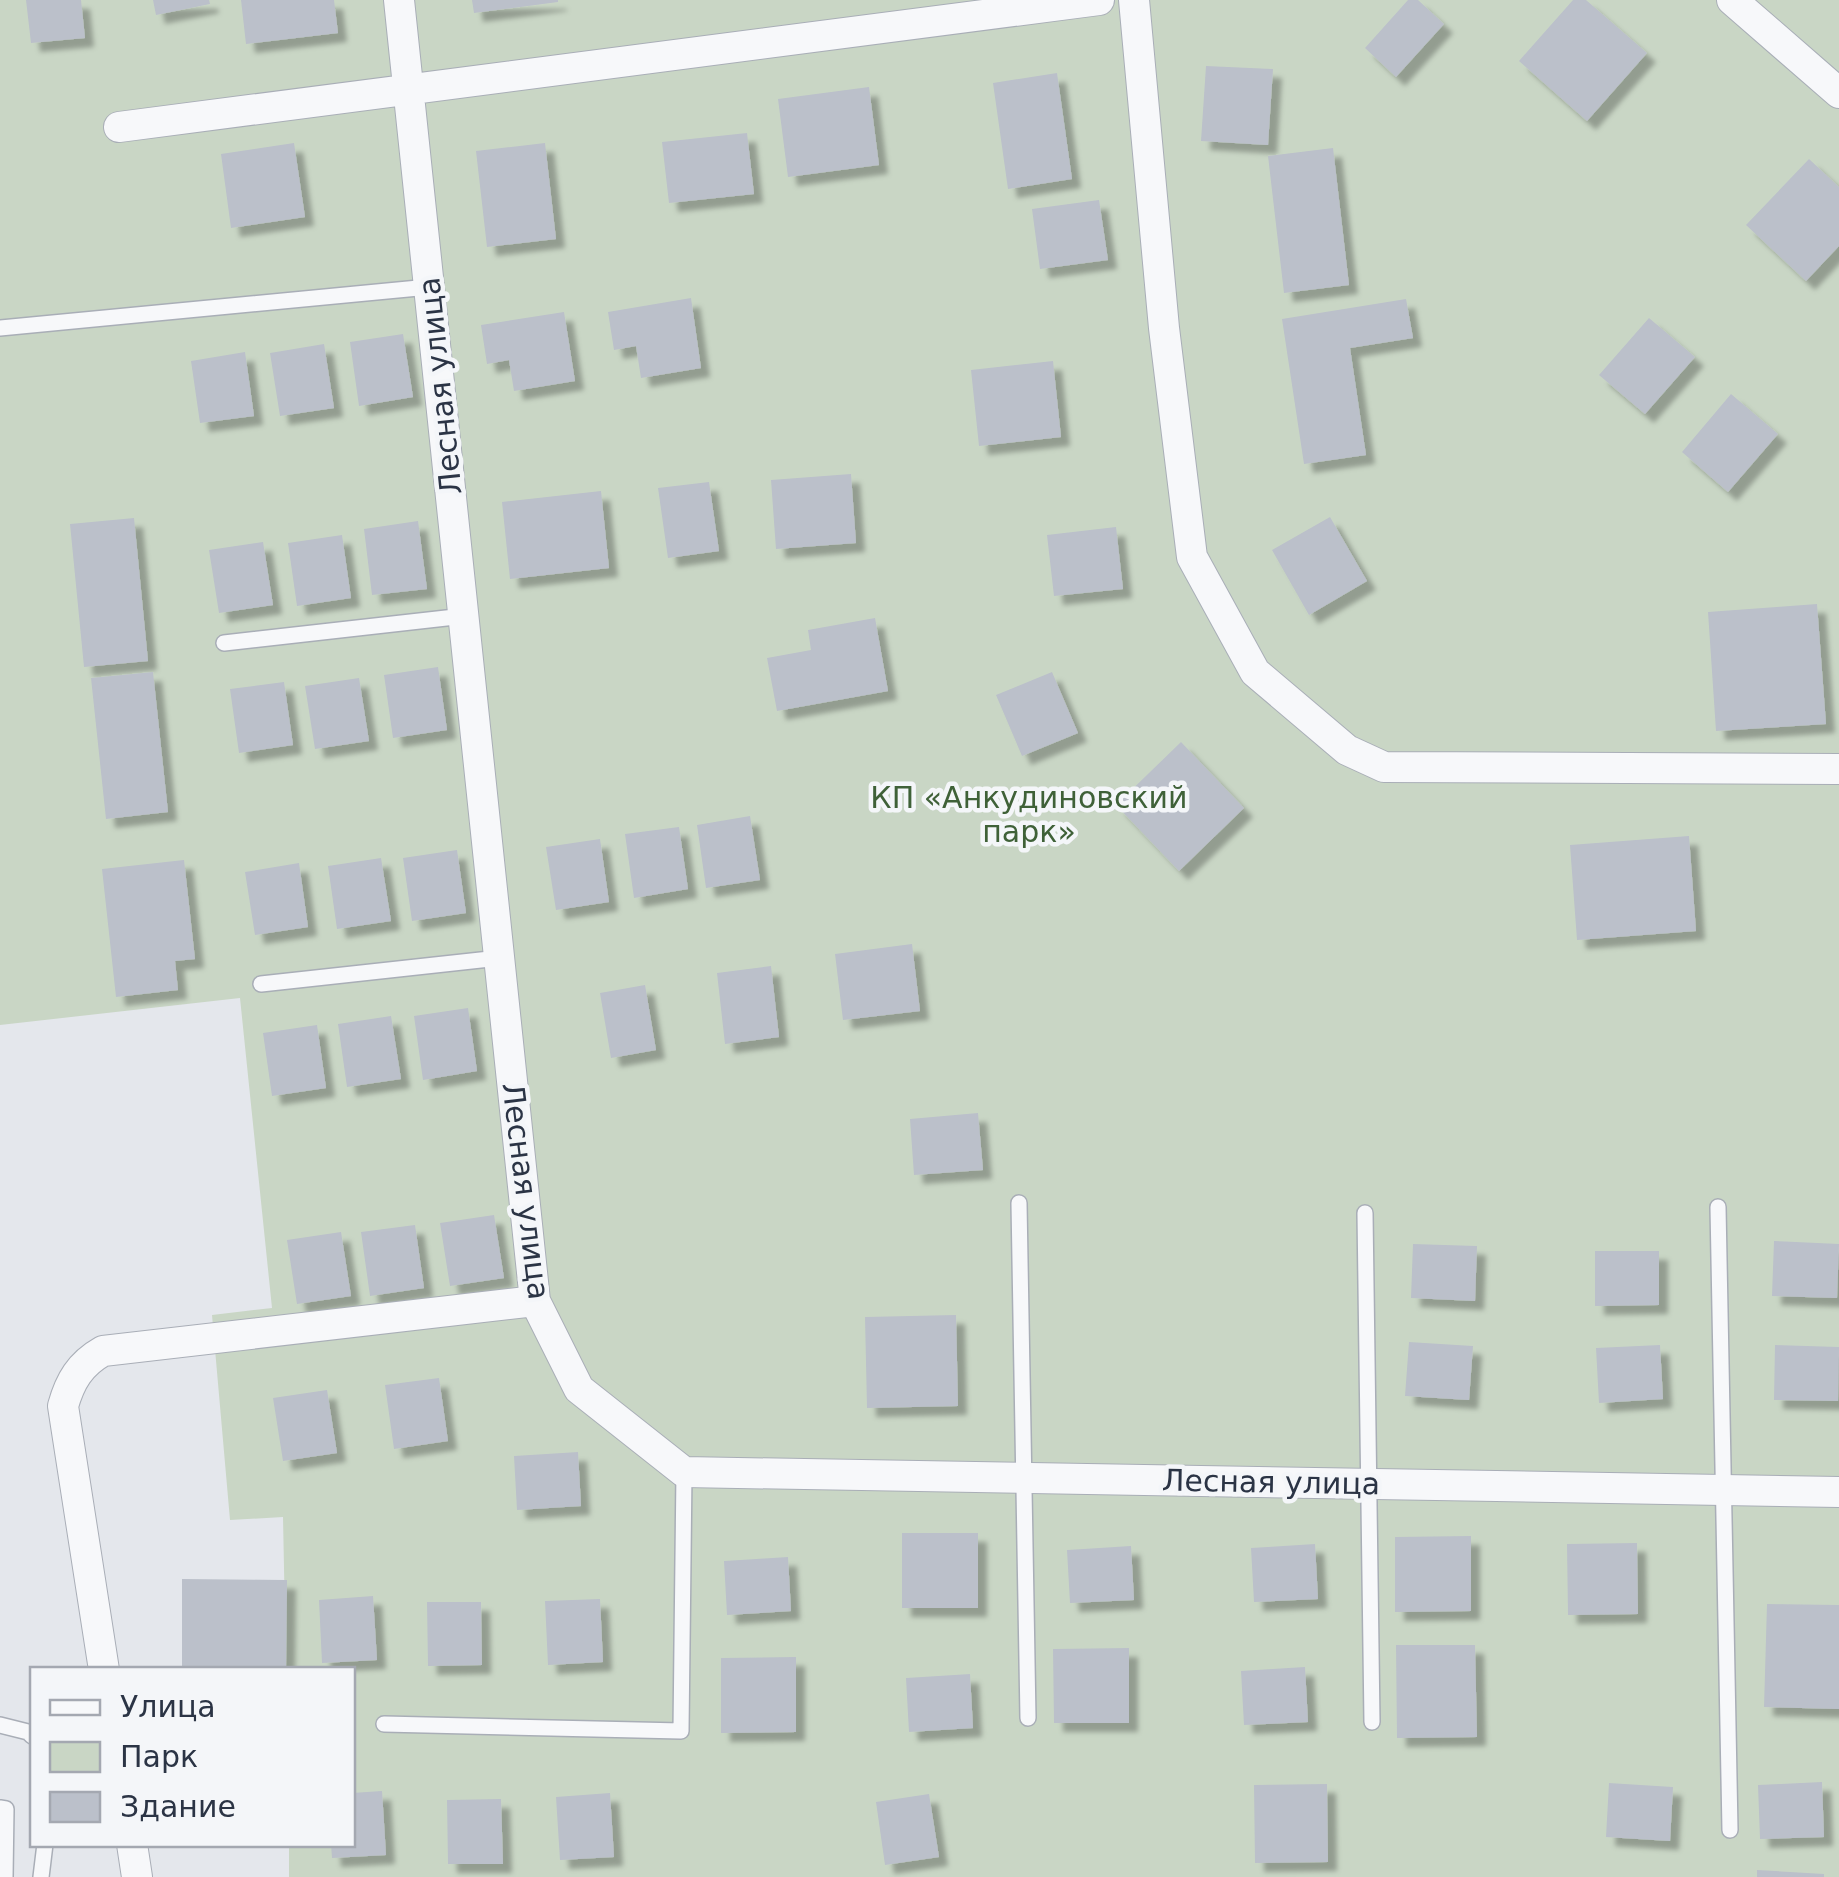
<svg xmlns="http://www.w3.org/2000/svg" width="1839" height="1877" font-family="'DejaVu Sans',sans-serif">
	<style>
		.green { fill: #c9d6c5 }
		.building { fill: #bbc0ca; filter: url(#shadow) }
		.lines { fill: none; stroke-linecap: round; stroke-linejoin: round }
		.lane-casing { stroke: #a9aeb7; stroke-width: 18 }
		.street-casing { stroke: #a9aeb7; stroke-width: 32 }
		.lane { stroke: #f7f8fa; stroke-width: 15 }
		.street { stroke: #f7f8fa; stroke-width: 30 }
		.labels { text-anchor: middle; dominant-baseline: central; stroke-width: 9; stroke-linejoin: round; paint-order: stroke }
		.street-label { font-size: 30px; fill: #2b3445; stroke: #f4f6f9 }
		.park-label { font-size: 30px; fill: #3f6138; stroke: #f4f6f9 }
	</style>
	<defs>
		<filter id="shadow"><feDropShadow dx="9" dy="9" stdDeviation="2.5" flood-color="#0004"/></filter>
	</defs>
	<rect width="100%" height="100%" fill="#e4e7ec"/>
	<!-- green -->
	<path class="green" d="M0,0h1839v1877h-1550v-32l63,-1v-174l-66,-1 -3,-152 -53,3 -18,-205 60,-7 -32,-310 -240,27z"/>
	<!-- building -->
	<path class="building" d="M26,0h55l4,38 -54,5z
		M153,0h56l1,4 -54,11z
		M241,0h93l4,33 -92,11z
		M472,0h86v2l-84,11z
		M1408,0h10l26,24 -48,53 -31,-29z
		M1573,0h13l61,53 -60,68 -68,-60z
		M1206,66l67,3 -5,76 -67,-4z
		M1057,73l15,106 -64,10 -15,-106z
		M869,87l10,78 -91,12 -10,-78z
		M747,133l7,61 -85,9 -7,-61z
		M294,143l11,74 -74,11 -10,-74z
		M545,143l11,96 -69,8 -11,-96z
		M1333,148l16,137 -65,8 -16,-137z
		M1809,159l30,28v59l-33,35 -60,-56z
		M1099,200l9,60 -68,9 -8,-60z
		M691,298l10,70 -60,10 -5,-32 -22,4 -6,-38z
		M1406,299l7,39 -63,10 16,107 -62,9 -22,-145z
		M564,312l11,69 -61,10 -5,-31 -22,4 -6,-39z
		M1649,318l46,39 -50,57 -46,-39z
		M403,334l10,63 -54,9 -9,-64z
		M324,344l10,64 -54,8 -10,-63z
		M245,352l9,64 -54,7 -9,-62z
		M1053,361l8,76 -82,9 -8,-76z
		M1731,394l47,40 -50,58 -46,-40z
		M851,474l5,69 -80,6 -5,-69z
		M709,482l10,69 -51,7 -10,-70z
		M601,491l8,77 -99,11 -8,-77z
		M1330,517l37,64 -58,34 -37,-65z
		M134,518l14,143 -64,6 -14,-143z
		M418,521l9,68 -55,6 -8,-66z
		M1116,527l7,62 -69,7 -7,-61z
		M342,535l9,63 -54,8 -9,-63z
		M263,542l10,63 -54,8 -10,-63z
		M1817,604l9,120 -110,7 -8,-119z
		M875,618l13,73 -111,20 -10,-53 44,-8 -3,-20z
		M438,667l9,63 -54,8 -9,-63z
		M153,672l15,140 -62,7 -15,-141z
		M1052,672l26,61 -56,23 -26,-61z
		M359,678l10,63 -54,8 -10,-63z
		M284,682l9,63 -54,8 -9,-64z
		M1181,742l63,66 -65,63 -63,-66z
		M750,816l10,64 -54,8 -9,-63z
		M679,827l9,62 -54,9 -9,-64z
		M1689,836l7,95 -119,9 -7,-95z
		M600,839l9,63 -53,8 -10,-63z
		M457,850l9,63 -54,8 -9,-63z
		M381,858l10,63 -54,8 -9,-63z
		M184,860l11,99 -20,2 3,29 -62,7 -14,-128z
		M299,863l9,64 -53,8 -10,-63z
		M912,944l8,67 -77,9 -8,-66z
		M771,966l8,71 -54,7 -8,-71z
		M645,985l11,65 -45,8 -11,-65z
		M468,1008l9,63 -54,9 -9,-64z
		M391,1016l10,63 -54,8 -9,-63z
		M317,1025l9,63 -54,8 -9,-63z
		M978,1113l5,57 -69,5 -4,-56z
		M494,1215l10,63 -54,8 -10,-63z
		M415,1225l9,63 -54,8 -9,-64z
		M341,1232l10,64 -54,8 -10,-64z
		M1774,1241l65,3 -2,54 -65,-2z
		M1413,1244l64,2 -2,55 -64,-3z
		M1595,1251h64v54l-64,1z
		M956,1315l2,91 -91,2 -2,-91z
		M1409,1342l64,4 -4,54 -64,-4z
		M1660,1345l3,54 -64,4 -3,-55z
		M1775,1345l64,2 -1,54 -64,-1z
		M439,1378l9,63 -54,8 -9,-64z
		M327,1390l10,63 -54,8 -10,-63z
		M578,1452l3,54 -64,4 -3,-54z
		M902,1533h76v75h-76z
		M1471,1536v75l-76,1v-75z
		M1637,1543l1,71 -70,1 -1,-71z
		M1315,1544l3,55 -64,3 -3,-54z
		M1131,1546l3,54 -64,3 -3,-53z
		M788,1557l3,54 -64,4 -3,-54z
		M182,1579l105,1 -1,90h-104z
		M373,1596l4,64 -55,3 -3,-63z
		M600,1599l3,63 -55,3 -3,-64z
		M427,1602h54l1,63 -54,1z
		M1767,1604l72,1v104l-75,-2z
		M1396,1645h79l2,92 -80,1z
		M1129,1648v75h-75l-1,-74z
		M796,1657v75l-75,1v-75z
		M1305,1667l3,55 -64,3 -3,-54z
		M970,1674l3,54 -64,4 -3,-54z
		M1822,1782l2,55 -64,2 -2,-54z
		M1609,1783l64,4 -3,54 -64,-4z
		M1327,1784l1,78 -73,1 -1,-78z
		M382,1791l4,64 -54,3 -1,-14h21v-51z
		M610,1793l4,64 -54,3 -4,-63z
		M929,1794l10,63 -54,8 -9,-63z
		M501,1799l2,65h-55l-1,-64z
		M1757,1870l67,4v3h-67z"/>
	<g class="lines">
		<!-- lane casing -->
		<g class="lane-casing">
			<path id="lane" d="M0,328l429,-41
				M224,643l240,-27
				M261,984l238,-26
				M1019,1203l9,515
				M1718,1207l12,623
				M1365,1213l7,509
				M384,1724l297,7 3,-259
				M0,1725l28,7 4,4
				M0,1808l6,1 -1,68
				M41,1877l4,-33"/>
		</g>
		<!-- street casing -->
		<g class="street-casing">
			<path id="street" d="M399,0l136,1301 44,88 105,83 1155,20
				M1134,0l30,328 28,229 63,115 92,78 37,17 455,2
				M1732,0l107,93
				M119,127l980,-127
				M104,1670l-41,-264c7,-25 17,-42 40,-55l432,-50
				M132,1844l5,33"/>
		</g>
		<!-- lane -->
		<use href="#lane" class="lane"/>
		<!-- street -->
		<use href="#street" class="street"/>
	</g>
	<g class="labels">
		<!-- street labels -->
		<g class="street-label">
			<text transform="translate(440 386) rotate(-96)">Лесная улица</text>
			<text transform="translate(526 1191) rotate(83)">Лесная улица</text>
			<text transform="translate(1271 1482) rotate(1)">Лесная улица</text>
		</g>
		<!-- park labels -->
		<g class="park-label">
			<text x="1029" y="797">КП «Анкудиновский<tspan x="1029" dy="34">парк»</tspan></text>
		</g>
	</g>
	<!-- legend -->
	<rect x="30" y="1667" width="325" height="180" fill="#f4f6f9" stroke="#a4a8b1" stroke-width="2.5"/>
	<rect x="50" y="1700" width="50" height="15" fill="#f7f8fa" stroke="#a4a8b1" stroke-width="2.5"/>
	<text x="120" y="1717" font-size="30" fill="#2b3445">Улица</text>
	<rect x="50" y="1742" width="50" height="30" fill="#c9d6c5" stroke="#a4a8b1" stroke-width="2.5"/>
	<text x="120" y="1767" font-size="30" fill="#2b3445">Парк</text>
	<rect x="50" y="1792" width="50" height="30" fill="#bbc0ca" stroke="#a4a8b1" stroke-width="2.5"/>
	<text x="120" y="1817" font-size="30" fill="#2b3445">Здание</text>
</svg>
